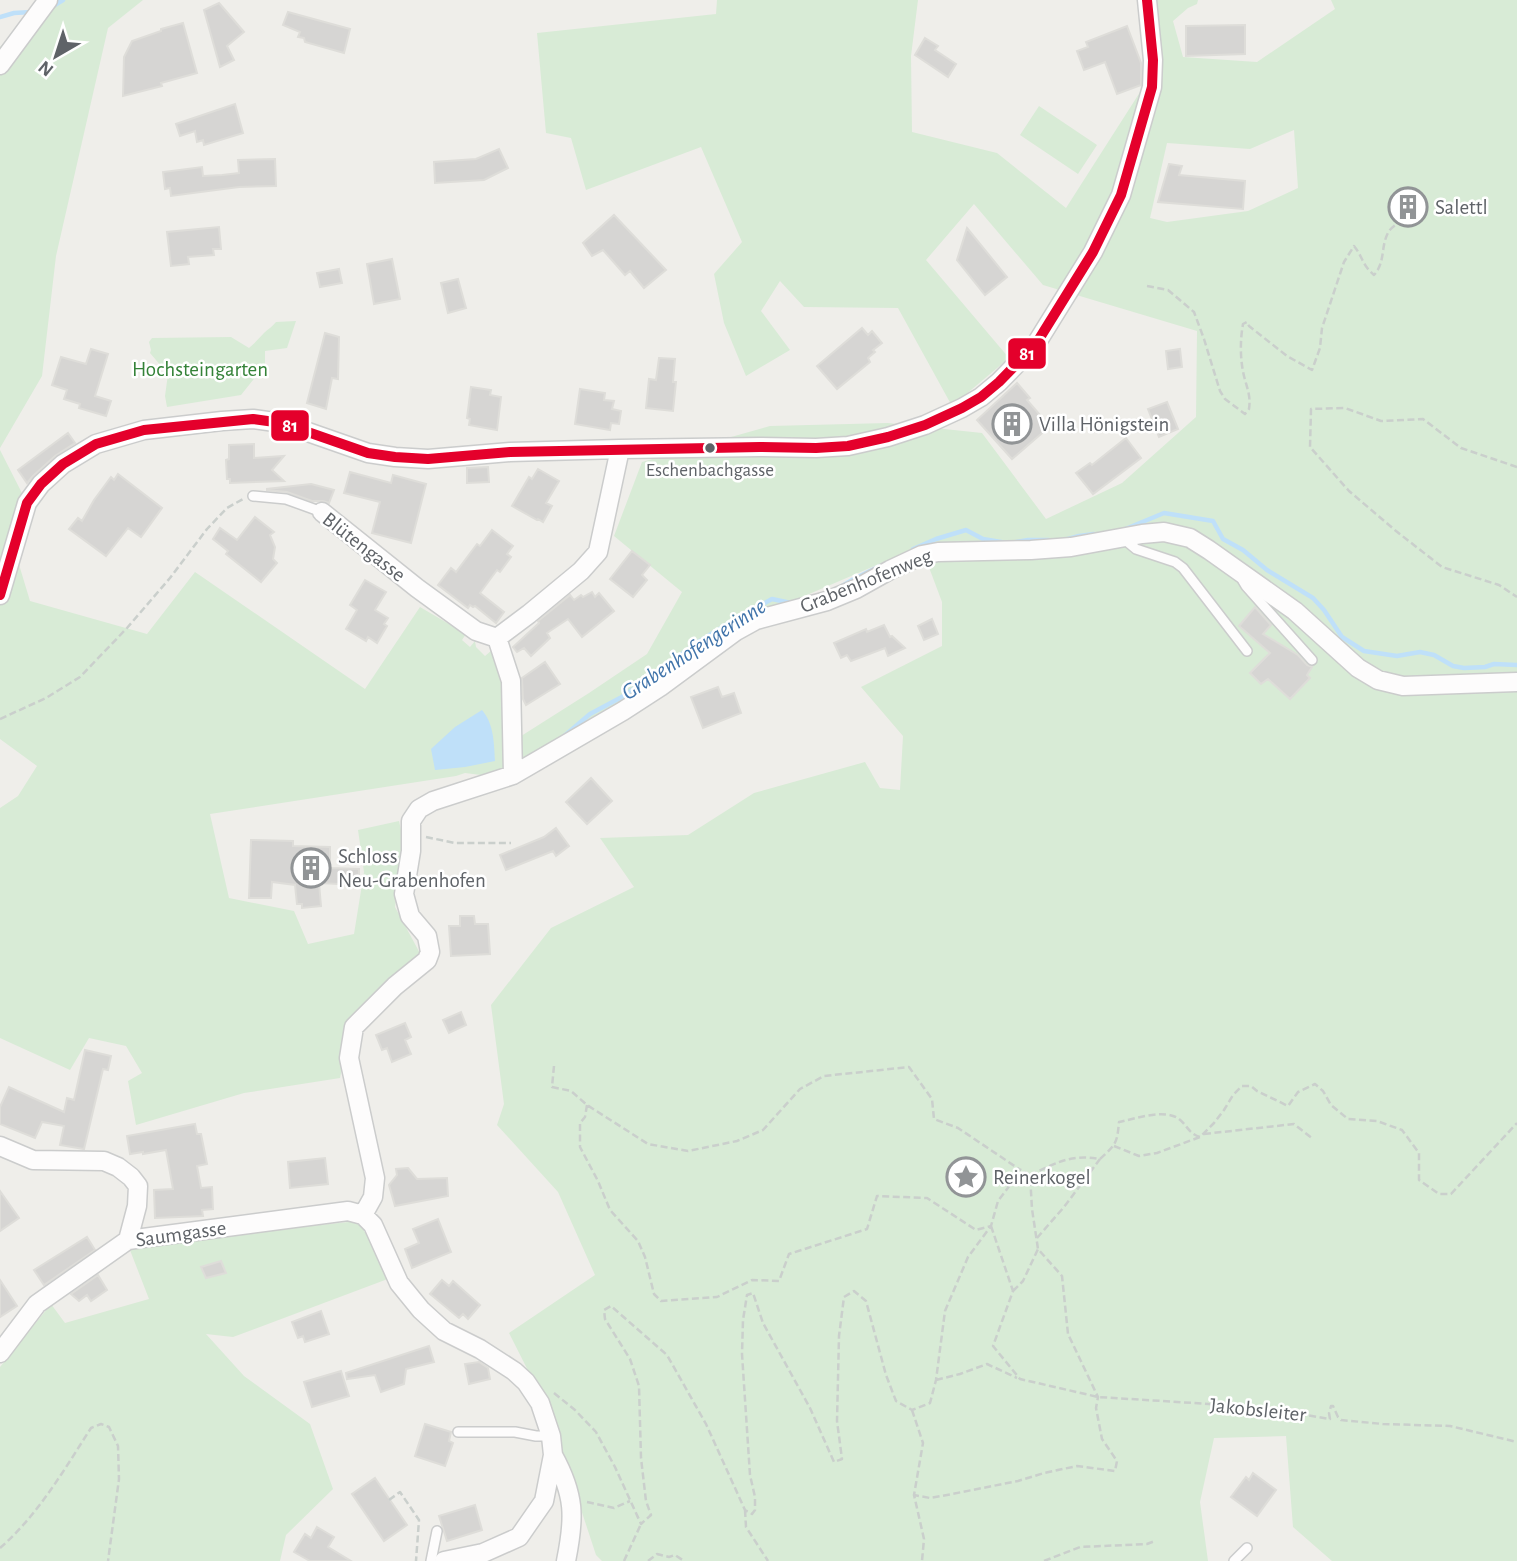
<svg xmlns="http://www.w3.org/2000/svg" width="1517" height="1561" font-family="'Alegreya Sans',sans-serif">
	<style>
		.green { fill: #d8ebd6; fill-rule: evenodd }
		.water { fill: #bfe0f9 }
		.lines { fill: none; stroke-linecap: round; stroke-linejoin: round }
		.stream { stroke: #bfe0f9; stroke-width: 4.5 }
		.building { fill: #d6d5d3; stroke: #deddd9; stroke-width: 2 }
		.service-casing { stroke: #cbcccc; stroke-width: 12 }
		.minor-casing { stroke: #cbcccc; stroke-width: 21 }
		.path { stroke: #cacfcc; stroke-width: 2.5; stroke-dasharray: 7 3.5; stroke-linecap: butt }
		.service { stroke: #fdfcfc; stroke-width: 9 }
		.minor { stroke: #fdfcfc; stroke-width: 18 }
		.bus-1-casing { stroke: #fff; stroke-width: 16 }
		.bus-1 { stroke: #e4002b; stroke-width: 10 }
		.bus-dot { fill: #5f6368; stroke: #fff; stroke-width: 2.5 }
		.labels { text-anchor: middle; dominant-baseline: central; stroke-width: 5; stroke-linejoin: round; paint-order: stroke }
		.bus-label { font-size: 19px; fill: #5f6368; stroke: #fff }
		.poi-label { font-size: 21px; fill: #5f6368; stroke: #fff; text-anchor: start }
		.park-label { font-size: 21px; fill: #348238; stroke: #fff }
		.street-label { font-size: 21px; fill: #5f6368; stroke: #fff }
		.water-label { font-size: 23px; font-style: italic; fill: #4174aa; stroke: #fff }
		.line-badge { stroke: #fff; stroke-width: 2.5 }
		.badge-label { font-size: 19px; text-anchor: middle; font-weight: bold; fill: #fff }
	</style>
	<rect width="100%" height="100%" fill="#efeeea"/>
	<!-- green -->
	<path class="green" d="M42,0h101l-35,28 -52,228 -14,120 -42,72v-401z
		M717,0h201l-7,56 1,76 85,21 69,55 76,-119 16,-8 -4,-81h44l-1,4 -9,4 -15,13 10,36 74,5 78,-53 -4,-9h186v1561h-185l-39,-34 -7,-91 -72,2 -14,64 8,59h-606l-6,-6 -47,-143 -40,-79 86,-58 -37,-83 -61,-67 7,-21 -13,-99 60,-77 83,-41 -34,-49 88,-3 66,-42 111,-31 15,26 20,2 3,-54 -42,-49 81,-41v-44l-21,-56 -175,75 -123,90 -134,65 -24,-3 -9,3 -246,38 19,84 65,13 14,33 46,-10 10,-62 -6,-42 41,-9 5,22 -9,64 27,50 -70,63 -12,58 -96,15 -108,32 -8,-44 14,-8 -16,-27 -37,-8 -19,32 -70,-32v-230l18,-12 19,-30 -37,-27v-289l25,49 -11,49 16,53 117,33 48,-62 170,117 55,-82 46,27 -4,6 8,7 5,-6 1,6 9,9 7,-6 10,20 16,68 71,-45 58,-39 35,-62 -68,-56 28,-74 128,-36 118,-3 94,10 64,86 76,-36 74,-66 1,-86 -154,-46 -69,-81 -48,56 83,98 -57,48 -54,-98 -94,-1 -24,-26 -19,30 29,39 -44,26 -22,-53 -10,-49 28,-32 -41,-95 -115,43 -15,-52 -25,-5 -9,-100 179,-19zM1294,130l4,58 -50,23 -81,11 -17,-4 17,-75 83,6z
		M1039,106l58,39 -19,29 -58,-39z
		M296,321l-9,27 -22,3v14l-24,30 -74,12 -2,-11 3,-22 -18,-21 1,-3 -2,-8 3,-4 79,-1 18,11c6,-5 10,-10 15,-15 4,-4 8,-6 12,-11z
		M358,1221l35,56 -160,60 -27,-3 38,42 66,48 23,65 -47,46 -6,26h-280v-194l51,-63 14,19 84,-24 -21,-54z"/>
	<!-- water -->
	<path class="water" d="M482,710c12,14 12,33 13,51l-30,6 -30,3 -4,-21 24,-22z"/>
	<g class="lines">
		<!-- stream -->
		<path class="stream" d="M50,8l13,-8
			M0,17l14,-4 18,-1
			M1123,530l41,-17 49,8 10,18 20,11 24,20 46,28 11,12 18,27 22,14 33,5 23,-4 14,3 19,11 11,2 21,-1 9,-3 23,1
			M1068,539l11,-3 15,-2
			M1016,542l12,-2h21
			M913,549l23,-10 30,-9 17,9 24,4
			M842,586l12,-7 26,-13
			M563,737l27,-23 30,-16 40,-27 35,-27 46,-28 31,-17 19,4"/>
	</g>
	<!-- building -->
	<path class="building" d="M219,3l25,29 -17,14 7,14 -14,7 -16,-57z
		M288,12l62,17 -6,24 -39,-11 -1,-4 -6,-1 2,-5 -17,-7z
		M183,23l14,50 -36,10 1,3 -39,10 1,-39 8,-16 29,-10v-2z
		M1245,25v29l-59,2v-30z
		M1127,26l14,37v22l-24,9 -12,-32 -21,8 -7,-19 11,-4 -2,-5z
		M925,38l13,8 -3,4 21,14 -8,13 -33,-22z
		M235,104l8,29 -39,12 -1,-5 -6,2 -2,-11 -15,5 -4,-12z
		M499,149l9,19 -24,12 -49,3 -1,-21 42,-3z
		M275,159l1,27 -37,1 -68,9 -1,-8 -5,1 -2,-17 39,-5 1,9 19,-1 17,-2 -1,-13z
		M1169,164l13,2 -3,9 66,6 -2,28 -85,-7z
		M614,215l52,55 -22,18 -14,-17 -5,4 -22,-25 -11,6 -9,-13z
		M219,227l2,22h-8l1,6 -26,2 1,7 -18,2 -4,-34z
		M967,228l40,49 -22,18 -28,-35z
		M392,259l8,40 -26,5 -7,-40z
		M339,269l3,14 -22,4 -3,-14z
		M458,279l8,29 -18,5 -7,-30z
		M862,328l6,7 4,-4 10,12 -9,7 2,2 -7,6 2,4 -33,27 -20,-23z
		M325,333l14,4 -1,42 -6,-1 -6,31 -19,-6z
		M91,349l17,5 -13,42 16,5 -5,15 -27,-8 1,-4 -16,-5 3,-9 -15,-5 9,-28 25,7z
		M1180,349l2,18 -14,2 -2,-18z
		M659,358l16,1 -2,23h3l-3,29 -27,-3 3,-29 7,1z
		M1017,383l13,15 -3,2 13,15 -2,2 10,11 -36,31 -35,-39z
		M471,387l20,3 -1,5 11,2 -4,33 -28,-5 1,-6 -3,-1z
		M580,389l25,4 -1,7 10,1 -2,8 9,2 -2,13 -8,-1 -1,7 -35,-6z
		M1167,402l11,27 -19,8 -11,-28z
		M68,433l7,10 -20,13 -22,20 -6,7 -9,-13z
		M1126,438l15,20 -48,36 -17,-21 14,-10 2,2z
		M254,444v14l30,-2 -12,14 12,11 -54,2v-4h-3l-1,-19 3,-1v-14z
		M488,467l1,15 -22,1v-15z
		M538,469l21,12 -13,22 6,3 -9,16 -5,-3 -1,1 -25,-14 17,-29 3,2z
		M350,472l41,11 2,-8 33,9 -15,59 -39,-10 8,-31 -36,-9z
		M118,474l44,34 -21,29 -13,-9 -22,28 -37,-27 9,-11 4,3 12,-21 17,-23 3,3z
		M311,484l23,6 -5,13 -6,-2h-11l-25,-9 -20,-2v-1z
		M255,517l19,15 -4,3 5,12 -2,12 4,4 -16,19 -35,-28 2,-3 -15,-12 7,-11 17,12z
		M492,530l21,16 -6,8 4,3 -11,15 -3,-2 -17,23 24,19 -8,11 -21,-17 -2,1 -3,-2 -2,3 -30,-23 13,-17 5,4 21,-28 3,2z
		M632,551l18,14 -8,10 5,5 -14,17 -23,-18z
		M365,580l21,12 -11,18 13,8 -4,6 3,2 -10,17 -9,-6 -2,4 -20,-12 11,-19 -7,-5z
		M592,592l3,5 4,-4 15,18 -32,26 -14,-18 -21,14 3,5 -19,18 -7,-8 -7,4 -4,-5 26,-24 -1,-2 32,-26 4,5 7,-5 2,2z
		M1255,607l16,18 -8,9 35,21 9,10 5,2 -5,8 3,3 -20,21 -22,-20 -7,5 -11,-11 20,-20 -31,-27z
		M932,619l6,15 -14,6 -6,-14z
		M884,625l6,12 2,-1 13,12 -17,8 -3,-8 -34,13 -4,-6 -6,3 -7,-15 32,-14 1,3z
		M545,662l15,22 -34,21 -3,-6 -1,-21z
		M718,687l4,10 12,-4 7,20 -38,15 -12,-31z
		M591,778l21,23 -25,23 -21,-22z
		M556,828l13,18 -13,10 -3,-5 -47,19 -6,-15 44,-18z
		M251,840l42,1v5l37,1v21l29,1v16l-40,-2 2,23 -19,2v-4h-5l-2,-19 -23,-3 -1,16h-22z
		M460,916h14l1,8h13l2,30 -39,2 -2,-30h11z
		M461,1012l5,13 -17,8 -6,-13z
		M405,1023l6,14 -6,3 6,14 -19,8 -5,-14 -5,2 -6,-15z
		M85,1050l26,6 -3,14 -5,-1 -19,80 -24,-4 4,-19 -22,-4 -7,16 -35,-14v-17l9,-20 55,25 3,-14 7,2z
		M195,1124l2,10h4l6,30 -10,2 4,22 11,-1 1,22 -11,1 1,6 -48,2 -1,-28 19,-1 -7,-39 -23,4v-2l-13,2 -3,-18z
		M325,1158l3,26 -38,4 -2,-26z
		M408,1168l9,11 30,-1 1,18 -53,10 -6,-21 8,-10 -1,-6z
		M0,1191l19,27 -19,13z
		M438,1219l13,33 -39,16 -7,-19 14,-6 -6,-14z
		M87,1237l8,13 -51,35 -10,-15z
		M221,1261l5,12 -20,5 -5,-11z
		M98,1275l9,15 -16,11 -4,-6 -8,6 -8,-7z
		M0,1280l17,26 -17,11z
		M442,1280l7,6 4,-5 27,24 -12,14 -5,-5 -4,4 -29,-24z
		M321,1311l8,23 -24,8 -2,-6 -5,2 -6,-16z
		M429,1346l5,16 -28,7 -2,15 -23,8 -6,-17 -28,4 -1,-6z
		M479,1362l9,6 2,11 -21,5 -4,-20z
		M341,1371l8,25 -37,11 -8,-25z
		M425,1424l26,8 -2,9 4,2 -8,23 -30,-10z
		M1253,1473l23,17 -19,26 -26,-19 15,-20 3,3z
		M375,1478l32,47 -23,16 -32,-47z
		M475,1505l7,25 -35,11 -8,-25z
		M317,1527l17,10 -6,10 23,14h-41l-16,-9 11,-18 6,4z"/>
	<g class="lines">
		<!-- service casing -->
		<g class="service-casing">
			<path id="service" d="M253,496l33,3 36,13
				M1124,539l12,10 39,13 8,6 64,83
				M1243,581l3,5 66,74
				M458,1432h57l21,4h15
				M431,1561l6,-30
				M1234,1561l13,-13"/>
		</g>
		<!-- minor casing -->
		<g class="minor-casing">
			<path id="minor" d="M0,65l48,-65
				M322,512l95,76 59,43 21,7
				M0,595l27,-92 14,-19 22,-20 33,-20 48,-14 78,-9 31,-2 29,4 86,30 27,4 33,2 82,-7 110,-3 140,-2 56,1 32,-2 40,-9 37,-12 37,-17 19,-11 18,-15 37,-38 57,-92 28,-57 31,-108 1,-27 -6,-60
				M497,638l32,-24 52,-43 17,-19 22,-103
				M497,638l14,43 2,94
				M0,1146l33,14 71,1 14,6 13,10 7,9 -1,20 -9,34
				M363,1215l10,-18 2,-19 -26,-120 5,-31 41,-41 32,-26 3,-8 -3,-16 -17,-20 -6,-22 7,-43v-30l8,-12 14,-8 80,-26 110,-64 37,-24 76,-56 20,-11 71,-19 29,-12 34,-19 32,-15 16,-3 93,-2 40,-3 71,-13 22,-2 26,6 19,12 86,61 63,57 20,12 25,6 114,-4
				M363,1215l10,10 26,58 22,27 23,21 36,18 34,22 12,11 14,21 11,33 2,19 -9,46 -25,36 -36,16 -39,8
				M0,1353l37,-49 91,-64 220,-29 15,4
				M553,1455c22,40 22,62 13,106"/>
		</g>
		<!-- path -->
		<path class="path" d="M1147,286l21,4 26,22 10,27 16,52 5,8 20,15 4,-5c2,-13 -2,-21 -5,-33 -4,-17 -4,-35 -1,-52l4,-2 2,4 38,30 25,14 8,-22 2,-20 22,-66 10,-16c9,11 8,19 20,29 12,-13 6,-29 15,-44 3,-4 9,-8 14,-11
			M1517,467l-56,-19 -38,-29 -42,2 -36,-13 -34,1 -1,38 39,44 47,40 46,36 57,18 18,12
			M0,719l46,-21 34,-21 47,-49 43,-50 37,-49 20,-21 16,-9
			M426,837l29,6h56
			M554,1066l-2,21 19,4 16,14 61,39 40,7 49,-10 26,-11 37,-41 24,-13 85,-9 23,32 2,20 24,9 61,41
			M587,1105l-2,12 -5,6v24l18,34 12,29 28,31 7,16 9,37 7,7 56,-4 35,-17 27,1 10,-27 78,-25 10,-33 50,2 49,32 15,-4
			M1204,1134l90,-10 19,15
			M1114,1146l25,10 18,-3 43,-16
			M1030,1175c27,-12 39,-21 70,-16 16,-15 17,-15 19,-37 16,-3 46,-14 60,-3 8,6 10,15 21,18l14,-14 10,-13 9,-15 9,-9h9l6,5 31,15 10,-14 17,-8 8,7 8,14 17,14 29,2 25,9 17,23v27l20,14h12l66,-71
			M991,1226l22,65 -20,55 27,33 78,18 159,10 73,12 -1,-6 2,-7h2l5,11 3,3 42,4 67,2 67,16
			M1037,1238l27,-31 36,-48
			M1013,1291l10,-10 15,-32
			M936,1380l24,-6 27,-10 30,14
			M554,1393l21,17 21,22 19,35 26,57 10,-9 -5,-14 -5,-43 -2,-72 -9,-27 -25,-40 -1,-9 7,-4 56,49 39,69 39,86 7,4 3,-4v-13l-5,-22 -8,-121 1,-34 4,-25 6,-2 10,30 47,85 24,54 8,-3 -5,-38 2,-85 5,-39 10,-6 12,10 20,74 10,26 16,9 18,-7 6,-23 9,-69 23,-54 23,-31 7,-25 15,-20 6,-12 11,6 2,34 6,40 24,27 6,58 30,63 -2,11 6,31 15,22 -2,10 -38,-5 -33,7 -26,8 -71,14 -17,3 -16,-3
			M912,1410l11,33 -9,52 10,44 -2,22
			M389,1500l11,-8 19,28 -3,41
			M587,1502l27,6 16,-7
			M745,1510l1,17 22,34
			M0,1548c38,-33 64,-78 91,-120l10,-4 8,3 9,19 1,33 -11,82
			M624,1561l17,-37
			M648,1561l9,-7 12,3 6,-2 9,6
			M1044,1561l36,-14 67,-3 8,-3"/>
		<!-- service -->
		<use href="#service" class="service"/>
		<!-- minor -->
		<use href="#minor" class="minor"/>
		<!-- bus-1 casing -->
		<g class="bus-1-casing">
			<path id="bus-1" d="M0,595l27,-92 14,-19 22,-20 33,-20 48,-14 109,-11 29,4 86,30 27,4 33,2 82,-7 250,-5 56,1 32,-2 40,-9 37,-12 37,-17 19,-11 18,-15 37,-38 57,-92 28,-57 31,-108 1,-27 -6,-60"/>
		</g>
		<!-- bus-1 -->
		<use href="#bus-1" class="bus-1"/>
	</g>
	<!-- icons -->
	<defs>
		<g id="building-ring" transform="scale(2.0125)"><circle r="9.5" fill="#fff" stroke="#919496" stroke-width="1.5"/><path d="M-4-6H4V6H1V3H-1V6H-4ZM-2.5-4.3h1.7v1.8h-1.7ZM.8-4.3h1.7v1.8H.8ZM-2.5-1h1.7V.8h-1.7ZM.8-1h1.7V.8H.8Z" fill="#919496"/></g>
		<g id="sight-ring" transform="scale(2.0125)"><circle r="9.5" fill="#fff" stroke="#919496" stroke-width="1.5"/><path d="M0-6L1.8-2.2L6-1.7L2.9 1.2L3.7 5.4L0 3.3L-3.7 5.4L-2.9 1.2L-6-1.7L-1.8-2.2Z" fill="#919496"/></g>
	</defs>
	<g fill-rule="evenodd">
		<use href="#building-ring" x="1408" y="207"/>
		<use href="#building-ring" x="1012" y="424"/>
		<use href="#building-ring" x="311" y="868"/>
		<use href="#sight-ring" x="966" y="1177"/>
	</g>
	<!-- markers -->
	<circle class="bus-dot" cx="710" cy="448" r="6"/>
	<g class="labels">
		<!-- bus labels -->
		<g class="bus-label">
			<text x="710" y="470">Eschenbachgasse</text>
		</g>
		<!-- poi labels -->
		<g class="poi-label">
			<text x="1435" y="207">Salettl</text>
			<text x="1039" y="424">Villa Hönigstein</text>
			<text x="338" y="856">Schloss<tspan x="338" dy="24">Neu-Grabenhofen</tspan></text>
			<text x="993" y="1177">Reinerkogel</text>
		</g>
		<!-- park labels -->
		<g class="park-label">
			<text x="200" y="369">Hochsteingarten</text>
		</g>
		<!-- street labels -->
		<g class="street-label">
			<text transform="translate(364 547) rotate(38)">Blütengasse</text>
			<text transform="translate(866 581) rotate(-22)">Grabenhofenweg</text>
			<text transform="translate(181 1234) rotate(-8)">Saumgasse</text>
			<text transform="translate(1258 1410) rotate(6)">Jakobsleiter</text>
		</g>
		<!-- water labels -->
		<g class="water-label">
			<text transform="translate(694 650) rotate(-33)">Grabenhofengerinne</text>
		</g>
	</g>
	<g class="line-badge">
		<rect x="1007" y="337" width="40" height="33" rx="7" fill="#e4002b"/>
		<rect x="270" y="409" width="40" height="33" rx="7" fill="#e4002b"/>
	</g>
	<g class="badge-label">
		<text x="1027" y="360">81</text>
		<text x="290" y="432">81</text>
	</g>
	<!-- north arrow -->
	<g transform="translate(56 56) rotate(219)" stroke="#ffffff" stroke-width="5" paint-order="stroke">
	<path d="M0-5L12 26L0 18L-12 26Z" fill="#5f6368"/>
	<text y="-10" font-size="19" font-weight="bold" text-anchor="middle" fill="#5f6368">N</text>
	</g>
</svg>
